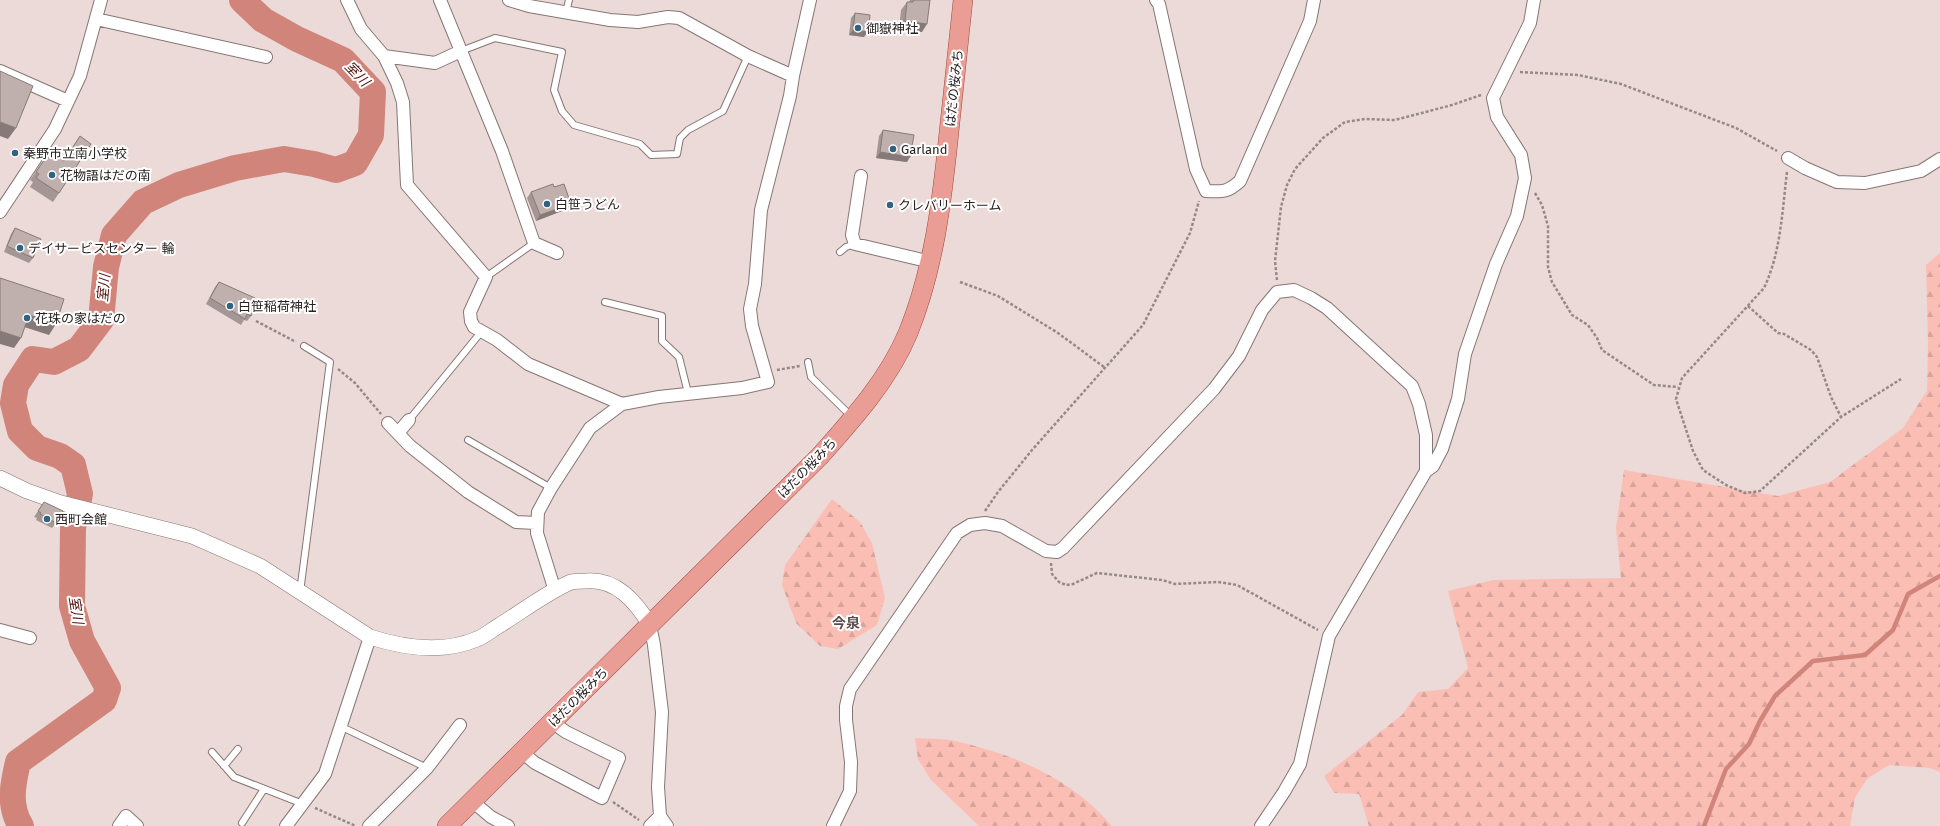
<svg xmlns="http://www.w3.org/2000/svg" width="1940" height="826" font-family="'Fira Sans','Noto Sans JP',sans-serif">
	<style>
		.forest { fill: url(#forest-firs) }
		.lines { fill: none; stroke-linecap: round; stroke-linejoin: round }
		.stream { stroke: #d1857a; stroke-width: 4.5 }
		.river { stroke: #d1857a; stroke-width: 26 }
		.service-casing { stroke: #857674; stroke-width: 8 }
		.minor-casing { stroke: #857674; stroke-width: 14 }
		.tertiary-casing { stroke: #857674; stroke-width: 16 }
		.primary-casing { stroke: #9d473f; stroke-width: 20 }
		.path { stroke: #958988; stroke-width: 2.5; stroke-dasharray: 3 2; stroke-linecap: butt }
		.service { stroke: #fff; stroke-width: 6 }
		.minor { stroke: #fff; stroke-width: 12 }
		.tertiary { stroke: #fff; stroke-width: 15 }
		.primary { stroke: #ea9d95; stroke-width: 19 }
		.wall { fill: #a49695 }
		.shaded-wall { fill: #867a79 }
		.building { fill: #bfafad; stroke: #867a79 }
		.poi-dot { fill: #316280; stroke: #fff; stroke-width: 1.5 }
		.labels { text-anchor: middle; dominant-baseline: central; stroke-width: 4; stroke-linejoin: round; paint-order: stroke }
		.poi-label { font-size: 13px; fill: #272120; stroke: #fff; text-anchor: start }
		.street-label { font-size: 13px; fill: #272120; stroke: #fff }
		.water-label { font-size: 14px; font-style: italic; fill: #520d0a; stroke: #fff }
		.neighbourhood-label { font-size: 14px; font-weight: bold; fill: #5a4c4a; stroke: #fff }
	</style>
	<defs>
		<pattern id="forest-firs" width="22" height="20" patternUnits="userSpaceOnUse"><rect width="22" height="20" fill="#fbbeb5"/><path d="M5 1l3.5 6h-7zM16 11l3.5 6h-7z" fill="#d7a39b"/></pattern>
	</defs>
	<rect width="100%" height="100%" fill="#ebdad8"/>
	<!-- forest -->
	<path class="forest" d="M1940,253v519l-10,-4 -41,-3 -22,14 -12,19 -5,28h-481l-10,-32 -25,-1 -10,-17 78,-61 16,-23 30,-3 20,-21 -20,-77 45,-11 128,-2 -5,-50 8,-58 154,26 52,-14 73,-54 24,-37 1,-49 -2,-77z
		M832,499l28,23 12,21 13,55 -8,27 -39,24 -18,-3 -24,-23 -14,-38 3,-20z
		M915,738c13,1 28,0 40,3 61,14 116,37 157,85h-133l-48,-46 -13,-21z"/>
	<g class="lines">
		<!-- stream -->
		<path class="stream" d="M1704,826l22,-57 23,-25 11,-23 15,-25 38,-35 52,-6 28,-25 15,-36 32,-18"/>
		<!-- river -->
		<path class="river" d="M21,826c-13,-20 -8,-43 -3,-64l86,-62 4,-12 -26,-47 -10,-35 1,-78 7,-34 -7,-29 -13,-9 -23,-8 -17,-17 -7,-28 3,-18 17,-26 21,3 25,-13 22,-29 5,-53 8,-32 29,-33 36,-17 56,-17 49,-9 30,5 22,6 19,-7 16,-28 2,-43 -30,-32 -46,-21 -34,-19 -21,-20"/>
		<!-- service casing -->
		<g class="service-casing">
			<path id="service" d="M566,12l3,-12
				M461,51l34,-13 67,14 -8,38 8,21 12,14 66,19 11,11 26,-1 3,-16 8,-8 35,-19 25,-55
				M840,252l6,-5 9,-3
				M486,277l48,-34
				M605,302l57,14v25l17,16 9,36
				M808,362l3,15 40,39
				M409,420l73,-89
				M468,440l83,48
				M300,592l30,-230 -26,-16
				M340,726l87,42
				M212,752l22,25 69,27
				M224,766l14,-17
				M242,823l22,-34"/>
		</g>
		<!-- minor casing -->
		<g class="minor-casing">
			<path id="minor" d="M347,0l14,29 23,27 13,27 6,19 4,83 79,92 -16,35 1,9 3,6 23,13 31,24 94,40
				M440,0l62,151 32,92 23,10
				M509,0l20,6 81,14 28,2 30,-5 11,1 69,38 45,20
				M1156,0l3,4 37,165 10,22c17,1 22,1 34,-10l70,-160 4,-21
				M96,19l170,38
				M384,56l51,7 26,-12
				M0,71l68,30
				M1788,158l17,10 32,14 28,1 56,-12 19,-12
				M861,176l-9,59 3,9 76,18
				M0,212l55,-83 25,-53 21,-76
				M388,423l22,23 58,46 48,30 20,1
				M398,433l11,-13
				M555,591l-18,-58 1,-21 13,-24 39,-60 32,-24 37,-7 83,-9 26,-6 -16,-56 -2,-17 5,-25 6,-74 29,-114 3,-20 17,-76
				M650,625l4,20 8,67 -4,75 2,29 7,10
				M0,630l30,8
				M522,752l13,11 67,35 17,-40 -53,-26 -14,-10
				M472,801l19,16 17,9
				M119,826l7,-10 11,10
				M286,826l39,-52 45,-137
				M369,826l58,-58 33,-43
				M650,826l10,-10
				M833,826l17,-35 1,-29 -5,-42v-14l4,-17 107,-156 13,-8 15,-2 17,3 44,25 11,1 6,-4 151,-159 25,-33 23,-46 15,-18 17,-2 17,8 16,10 85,78 7,18 7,31v36
				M1261,826l23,-34 16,-28 29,-128 97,-165 7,-5 9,-17 16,-50 7,-45 31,-90 21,-48 8,-38 -4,-23 -24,-38 -4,-19 37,-75 4,-23"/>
		</g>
		<!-- tertiary casing -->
		<g class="tertiary-casing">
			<path id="tertiary" d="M0,478l27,13 34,12 131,33 68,30 110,71c34,11 72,17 107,2 8,-3 16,-10 23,-14 21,-13 49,-34 71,-43 4,-1 10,-1 15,-1 30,-3 50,21 64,44"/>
		</g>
		<!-- primary casing -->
		<g class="primary-casing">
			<path id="primary" d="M447,826l373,-370c33,-37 69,-77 88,-123 26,-64 34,-132 41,-201 5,-44 9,-88 14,-132"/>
		</g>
		<!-- path -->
		<path class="path" d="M1520,72l58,3 43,9 115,44 41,23
			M1787,172c-5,40 -6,80 -23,116l-82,90 -6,21 17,52 10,19 23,15 19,8 15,-2 81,-74 60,-38
			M1535,193l7,12 6,21v41l4,15 20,33 16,10 9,13 5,12 52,35 24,2
			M1277,280l-2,-19 6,-54 6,-22 8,-16 28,-31 22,-16 20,-3 30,1 57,-15 29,-10
			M960,282l38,14 60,37 46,34
			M1748,306l30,27 6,1 27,16 6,7 14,40 10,20
			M256,321l40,21
			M338,369l17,14 26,31
			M777,370l23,-4
			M985,511l13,-19 34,-42 111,-125 47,-92 9,-32
			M1051,563l1,11 7,8 7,3 7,-1 24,-11 65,7 13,4 43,-2 19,3 81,45
			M613,802l26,18
			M315,808l41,18"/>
		<!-- service -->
		<use href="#service" class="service"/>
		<!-- minor -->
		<use href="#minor" class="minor"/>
		<!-- tertiary -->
		<use href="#tertiary" class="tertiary"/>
		<!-- primary -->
		<use href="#primary" class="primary"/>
	</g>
	<!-- wall -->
	<path class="wall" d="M910,0h20l-8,32 -23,-3 2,-19 6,-8h2z
		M855,13l9,24 -15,-2 2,-17z
		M883,130l24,32 -31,-4 3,-22z
		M80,136l-21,57 -6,9 -23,-15 3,-5 -3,-2 20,-29 14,10z
		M554,187l13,22 -31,12 -9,-23 4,-6z
		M15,228l18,30 -4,5 -25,-11 7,-18z
		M219,282l33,21 -1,13 -4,5 -3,-1 -3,5 -35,-21 9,-17z
		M44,502l12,21 -4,5 -16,-8 1,-2 -3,-1z"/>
	<!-- shaded-wall -->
	<path class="shaded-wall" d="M905,21l22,3 -5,8 -23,-3z
		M853,30l15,2 -4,5 -15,-2z
		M0,122l16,6 -8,11 -8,-3z
		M880,152l30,5 -3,5 -31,-4z
		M571,204l-4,5 -31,12 4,-6z
		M29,315l27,9 -7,11 -28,-9z
		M0,331l21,7 -7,10 -14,-4z"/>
	<!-- building -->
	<path class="building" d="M914,0h16l-3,24 -22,-3 2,-19h6z
		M855,13l15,2 -2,17 -15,-2z
		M0,71l33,15 -17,42 -16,-6z
		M883,130l31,5 -4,22 -30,-5z
		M80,136l11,8 -32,49 -23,-15 3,-4 -3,-2 14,-21 14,10z
		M553,184l1,3 10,-3 7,20 -31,11 -9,-23z
		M15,228l26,11 -8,19 -26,-12z
		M0,278l64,21 -8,25 -27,-9 -8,23 -21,-7z
		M219,282l36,16 -3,5 4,3 -5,10 -4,-2 -2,5 -35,-21z
		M44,502l19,9 -7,12 -16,-9 1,-1 -3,-2z"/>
	<!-- markers -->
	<g class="poi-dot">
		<circle cx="858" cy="28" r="4"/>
		<circle cx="893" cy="149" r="4"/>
		<circle cx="15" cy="153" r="4"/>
		<circle cx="52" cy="175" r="4"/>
		<circle cx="547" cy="204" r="4"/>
		<circle cx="890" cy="205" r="4"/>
		<circle cx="20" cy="248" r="4"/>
		<circle cx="230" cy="306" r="4"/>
		<circle cx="27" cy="318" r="4"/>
		<circle cx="47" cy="519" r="4"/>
	</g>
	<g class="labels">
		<!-- poi labels -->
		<g class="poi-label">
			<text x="866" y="28">御嶽神社</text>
			<text x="901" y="149">Garland</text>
			<text x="23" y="153">秦野市立南小学校</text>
			<text x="60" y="175">花物語はだの南</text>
			<text x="555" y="204">白笹うどん</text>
			<text x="898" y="205">クレバリーホーム</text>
			<text x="28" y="248">デイサービスセンター 輪</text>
			<text x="238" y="306">白笹稲荷神社</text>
			<text x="35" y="318">花珠の家はだの</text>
			<text x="55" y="519">西町会館</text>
		</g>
		<!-- street labels -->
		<g class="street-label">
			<text transform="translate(954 88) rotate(-84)">はだの桜みち</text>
			<text transform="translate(807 468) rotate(-46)">はだの桜みち</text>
			<text transform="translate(578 697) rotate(-45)">はだの桜みち</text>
		</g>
		<!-- water labels -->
		<g class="water-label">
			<text transform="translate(357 74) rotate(46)">室川</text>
			<text transform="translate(104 288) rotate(-85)">室川</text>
			<text transform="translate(76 610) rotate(81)">室川</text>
		</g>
		<!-- neighbourhood labels -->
		<g class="neighbourhood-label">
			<text x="846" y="623">今泉</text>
		</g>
	</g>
</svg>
